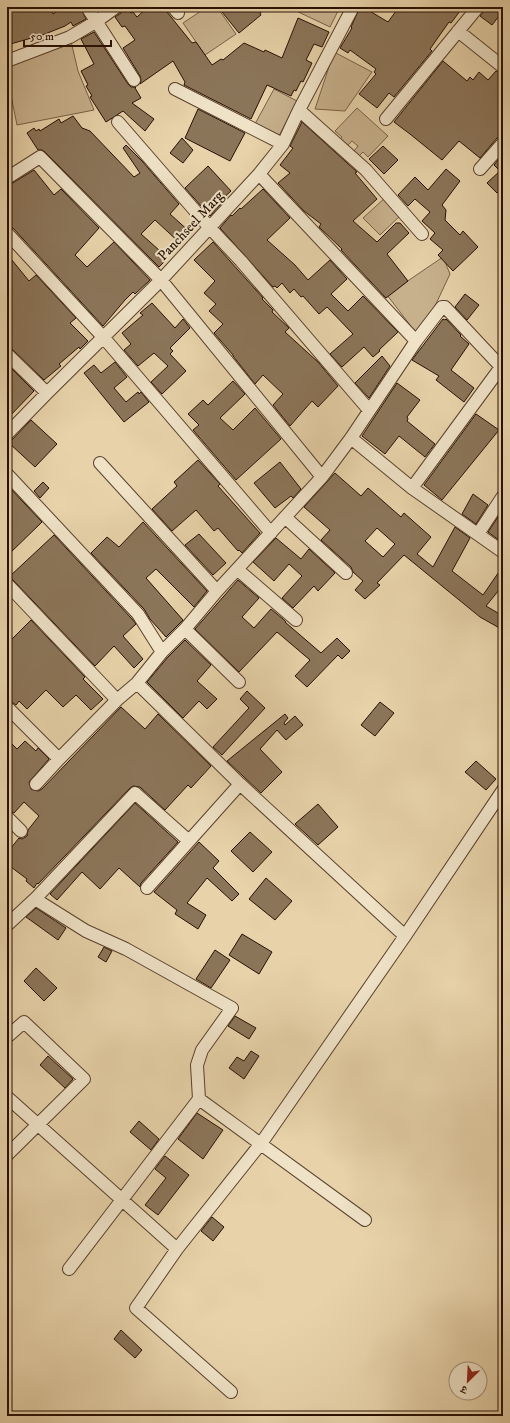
<svg xmlns="http://www.w3.org/2000/svg" width="510" height="1423" font-family="'IM FELL DW Pica','Noto Serif Devanagari',serif">
	<style>
		.green { fill: #c7b18d; stroke: #786048 }
		.building { fill: #8b7559; stroke: #281003; fill-rule: evenodd }
		.lines { fill: none; stroke-linecap: round; stroke-linejoin: round }
		.minor-casing { stroke: #58402c; stroke-width: 14 }
		.minor { stroke: #efe2c7; stroke-width: 12 }
		.labels { text-anchor: middle; dominant-baseline: central; stroke-width: 4; stroke-linejoin: round; paint-order: stroke }
		.street-label { font-size: 14px; fill: #281003; stroke: #efe2c7 }
	</style>
	<rect width="100%" height="100%" fill="#e7d2a9"/>
	<filter id="stains"><feTurbulence type="fractalNoise" baseFrequency=".005" numOctaves="4"/><feColorMatrix values="0 0 0 0 .2 0 0 0 0 .09 0 0 0 0 .02 0 0 0 .5 -.17"/></filter>
	<radialGradient id="worn" r=".72"><stop offset=".6" stop-color="#630" stop-opacity="0"/><stop offset="1" stop-color="#630" stop-opacity=".3"/></radialGradient>
	<!-- green -->
	<path class="green" d="M207,7h10l19,27 -31,21 -22,-32z
		M293,7h47l-10,20 -38,-18z
		M70,37l8,34 16,39 -77,15 -10,-49v-15z
		M334,52l38,20 -27,39 -30,-2z
		M274,89l23,12 -18,35 -24,-12z
		M357,108l31,28 -20,21 -5,-5 -4,4 -5,-5 4,-5 -6,-5 -6,6 -7,-6 3,-4 -7,-6z
		M387,196l16,17 -23,22 -17,-17z
		M443,257l7,17 -30,64 -33,-43z"/>
	<!-- building -->
	<path class="building" d="M23,7h27l3,7 10,-7h17l6,12 -13,7 -2,-4 -6,4 -30,12v-1l-28,8v-33z
		M148,7h18l1,5 25,31 4,-1 16,23 9,-6 2,1 21,-17 20,9 1,-2 17,8 16,-40 31,14 -7,15 -8,-3 -8,16 6,3 -9,19 -2,-1 -5,10 -2,-1 -3,6 -24,-11 -16,34 -67,-34 1,-3 -12,-21 -33,23 1,-4 -1,-4 -17,-28 12,-8 -10,-14 -3,1 -7,-10 6,-4 2,-4 2,3 3,-2 3,3 2,-1 4,5z
		M218,7h49l-7,6 1,2 -22,18z
		M360,7h3l25,15 11,-15h64l-12,16 -2,-1 -19,27 2,2 -38,46 -5,-4 -12,15 -18,-14 17,-20 -2,-2 2,-3 -26,-19 -2,3 -8,-5 12,-20 -1,-1z
		M485,7h18v4l-11,14 -12,-9 4,-5z
		M94,32l34,52 3,3h5l-1,1 6,10 -9,5 22,16 -9,12 -22,-20 -17,11 -16,-25 2,-1 -6,-10 2,-1 -7,-14 13,-7 -13,-25z
		M443,61l24,20 3,-4 3,3 6,-8 9,8 8,-9 7,3v62l-6,2 -17,20 -21,-17 -17,19 -32,-26 -16,-12z
		M198,109l47,24 -15,28 -45,-23z
		M73,116l9,12 8,3 44,46 6,-4 -17,-25 3,-3 16,16 37,43 -9,10 21,19 -10,11 -26,-24 -14,14 27,24 -9,9 -114,-115 -3,-2h-4l-11,-17 7,-5 2,3 3,-2 1,2 19,-12 2,4z
		M302,122l55,50 -2,1 22,26 -24,22 24,21 19,-19h4l9,10 -22,21 21,27 -22,17 -45,-48 1,-1 -23,-22 2,-3 -17,-13 -26,-28 12,-10 -10,-8 13,-17 -3,-2z
		M182,138l11,12 -10,13 -13,-10z
		M383,146l15,14 -14,14 -15,-15z
		M503,154v34l-6,5 -10,-10 13,-12 -6,-6z
		M208,166l23,25 -12,11 2,2 -11,12 -25,-28z
		M446,169l14,12 -18,24 4,5 -1,10 15,15 3,-4 15,16 -25,24 -15,-16 5,-5 -13,-11 5,-6 -13,-12 8,-9 -15,-13 -7,7 -10,-11 17,-18 13,13z
		M34,170l20,25 7,-6 38,39 -24,27 12,12 27,-25 36,38 -15,14 -2,-2 -8,8 -22,26 -90,-98 -6,-2v-41l4,-1z
		M263,189l27,29 -23,22 28,25 13,15 22,-20 17,19 -16,15 17,17 15,-15 35,36 -19,18 1,1 -7,6 -9,-10 -22,20 -12,-13 23,-20 -26,-27 -8,7 -16,-18 -2,1 -7,-8 -4,4 -8,-10 -5,5 -2,-2 -2,1 -53,-59 11,-13 1,1 8,-8 1,1z
		M213,242l50,56 -1,1 11,11 -1,2 17,16 -4,4 33,30 20,24 -20,21 -6,-6 -22,25 -17,-21 10,-11 -20,-19 -8,9 -22,-28v-1l-19,-22 9,-9 -14,-13 7,-7 -12,-11 11,-12 -21,-21z
		M7,254l22,27 7,-6 40,43 -6,5 18,18 -8,8 -1,-2 -20,17 2,2 -17,14 -32,-31 -5,-2z
		M465,294l14,11 -12,15 -12,-13z
		M152,303l23,25 8,-9 7,9 -20,20 3,3 -3,3 16,17 -24,23 -11,-12 17,-16 -14,-13 -16,13 -14,-16 7,-6 -9,-11 21,-18 -3,-2z
		M443,319l2,1 1,-1 15,16 -1,1 9,8 -18,26 23,18 -10,14 -28,-22 3,-4 -27,-16z
		M382,356l8,10 -21,32 -14,-15z
		M115,362l12,15 -13,11 12,14 12,-10 1,2 2,-2 8,10 -25,20 -40,-49 10,-8 7,8z
		M7,364l27,27 -27,28z
		M233,381l12,13 -25,24 13,12 22,-22 26,31 -45,41 -43,-50 6,-5 -11,-11 15,-14 5,5z
		M397,383l23,17 -13,17 1,2 -1,2 28,23 -10,13 -26,-21 -14,18 -23,-18z
		M476,414l23,16 -57,70 -18,-15z
		M31,420l26,24 -22,23 -26,-24z
		M198,460l22,24 -2,2 42,47 -18,20 -3,-3 -1,1 -20,-23 -4,3 -18,-21 -24,21 -20,-22 25,-23 -3,-4z
		M280,462l21,27 -8,9 -2,-2 -16,12 -21,-25z
		M335,473l26,23 7,-8 33,29 3,-4 27,24 -14,17 16,13 22,-40 15,11 -18,33 31,24 20,-29v27l-4,-3 -13,16 17,10v14l-23,-13 -76,-62 -27,28 3,2 -15,14 -10,-9 8,-9 -10,-9 -2,-5 -30,-27 9,-10 -26,-23zM377,528l18,16 -12,13 -18,-16z
		M43,482l6,6 -9,10 -6,-7z
		M7,485l35,37 -35,34z
		M473,494l15,11 -12,19 -14,-10z
		M500,514l3,2v27l-15,-11z
		M143,522l64,69 -13,16 -38,-38 -10,9 37,42 -17,17 -16,-18 -6,-10 -53,-56 16,-16 12,10z
		M199,534l27,29 -13,12 -28,-30z
		M54,535l78,84 4,5 -13,12 20,23 -9,9 -20,-22 -19,20 -83,-87 -3,-2z
		M276,538l25,21 8,-10 26,24 -17,18 -4,-5 -21,22 -11,-10 20,-22 -13,-12 -15,17 -21,-19z
		M238,580l21,18 -17,19 12,11 17,-19 12,10 3,3h-1l36,31 16,-15 13,13 -8,8 -4,-4 -31,32 -12,-11 15,-16 -33,-28 -38,40 -44,-43z
		M31,620l54,57 -2,2 20,20 -12,11 -15,-15 -13,12 -17,-17 -19,19 -8,-8 -3,4 -9,-6v-55z
		M185,640l26,25 -14,16 20,18 -10,10 -8,-8 -16,17 -36,-36 21,-25z
		M247,691l18,17 -43,47 -9,-8 36,-39 -9,-9z
		M380,702l14,11 -19,23 -14,-11z
		M121,707l24,22 13,-15 53,52 -20,22 -3,-3 -23,25 -25,-23 -7,-1 -3,2 -92,96 -1,-1 -3,5 -8,-7 1,-2 -20,-15v-11l12,-15 3,1 5,-3 1,-6 11,-14 -15,-14 -10,11 -7,-4v-70l10,10 8,-8 11,10 2,-3 11,11 -20,23 2,7 7,2 4,-2z
		M285,714l3,4 -4,5 1,2 10,-9 8,9 -17,15 -9,-10 -17,19 22,23 -21,21 -34,-32z
		M476,761l20,18 -10,11 -21,-18z
		M135,803l43,39 -37,41 -1,4 -21,-19 -19,21 -18,-17 -25,28 -7,-6z
		M318,804l20,23 -20,18 -23,-21z
		M250,832l22,20 -19,20 -22,-21z
		M199,842l20,19 -6,7 26,26 -7,7 -25,-23 -20,25 19,12 -8,14 -23,-15 2,-4 -23,-18z
		M266,878l26,23 -17,19 -26,-21z
		M36,908l30,20 -8,12 -32,-23z
		M242,934l30,18 -13,22 -30,-19z
		M104,947l8,4 -6,11 -8,-5z
		M215,950l15,10 -19,28 -15,-9z
		M36,968l21,20 -13,13 -20,-20z
		M235,1016l21,12 -7,11 -21,-13z
		M251,1051l8,5 -15,23 -15,-11 8,-11 7,4z
		M48,1056l25,23 -8,9 -25,-23z
		M197,1113l26,17 -20,29 -25,-20z
		M139,1121l20,18 -8,11 -21,-18z
		M165,1156l24,19 -31,40 -13,-10 21,-27 -11,-9z
		M212,1217l12,10 -11,14 -12,-10z
		M121,1330l21,20 -7,8 -21,-19z"/>
	<g class="lines">
		<!-- minor casing -->
		<g class="minor-casing">
			<path id="minor" d="M87,7l47,73
				M173,7l5,6
				M458,31l45,36
				M7,61l63,-24 27,-16 19,-14
				M175,89l108,55
				M299,110l67,60 56,64
				M386,119l92,-112
				M118,122l92,106 31,33 128,149
				M480,169l23,-26
				M7,178l33,-21 121,123 161,197
				M7,233l97,105 167,195
				M416,341l26,-34h3l58,62
				M7,354l40,39
				M7,434l40,-41 114,-113 98,-106 24,-30 16,-34 54,-103
				M351,438l61,50 91,64
				M100,463l117,128
				M7,474l131,140 24,38
				M412,488l89,-121
				M285,517l61,56
				M478,534l25,-38
				M238,570l58,50
				M7,584l110,116
				M185,629l54,53
				M137,683l103,101 165,152
				M7,707l52,52 58,-59 20,-17 25,-31 23,-23 32,-38 105,-114 29,-39 65,-97 -157,-167
				M36,784l23,-25
				M7,817l14,14
				M147,888l93,-104
				M35,899l51,32 40,18 106,59 -30,42 -5,15 2,34
				M7,925l28,-26 100,-106 54,48
				M7,1037l17,-15 60,57 -77,76
				M7,1097l170,152
				M69,1269l130,-170 166,121
				M231,1392l-95,-84 41,-59 85,-107 143,-206 98,-146"/>
		</g>
		<!-- minor -->
		<use href="#minor" class="minor"/>
	</g>
	<g class="labels">
		<!-- street labels -->
		<g class="street-label">
			<text transform="translate(191 226) rotate(-47)">Panchseel Marg</text>
		</g>
	</g>
	<!-- margin -->
	<rect width="510" height="1423" fill="none" stroke="#e7d2a9" stroke-width="24"/>
	<rect x="8" y="8" width="494" height="1407" fill="none" stroke="#281003" stroke-width="2"/>
	<rect x="12" y="12" width="486" height="1399" fill="none" stroke="#281003"/>
	<!-- north arrow -->
	<g transform="translate(468 1381) rotate(204)"><circle r="19" fill="#efe2c7" stroke="#9f8e79"/>
	<path d="M0-3L7 15L0 10L-7 15Z" fill="#8f2418"/>
	<text y="-6" font-size="11" font-weight="bold" text-anchor="middle" fill="#281003">उ</text>
	</g>
	<!-- scale -->
	<path d="M24 40v6h87v-6" fill="none" stroke="#281003" stroke-width="2"/>
	<text x="30" y="40" font-size="12" fill="#281003" stroke="#efe2c7" stroke-width="3" paint-order="stroke">50 m</text>
	<rect width="100%" height="100%" filter="url(#stains)"/>
	<rect width="100%" height="100%" fill="url(#worn)"/>
</svg>
